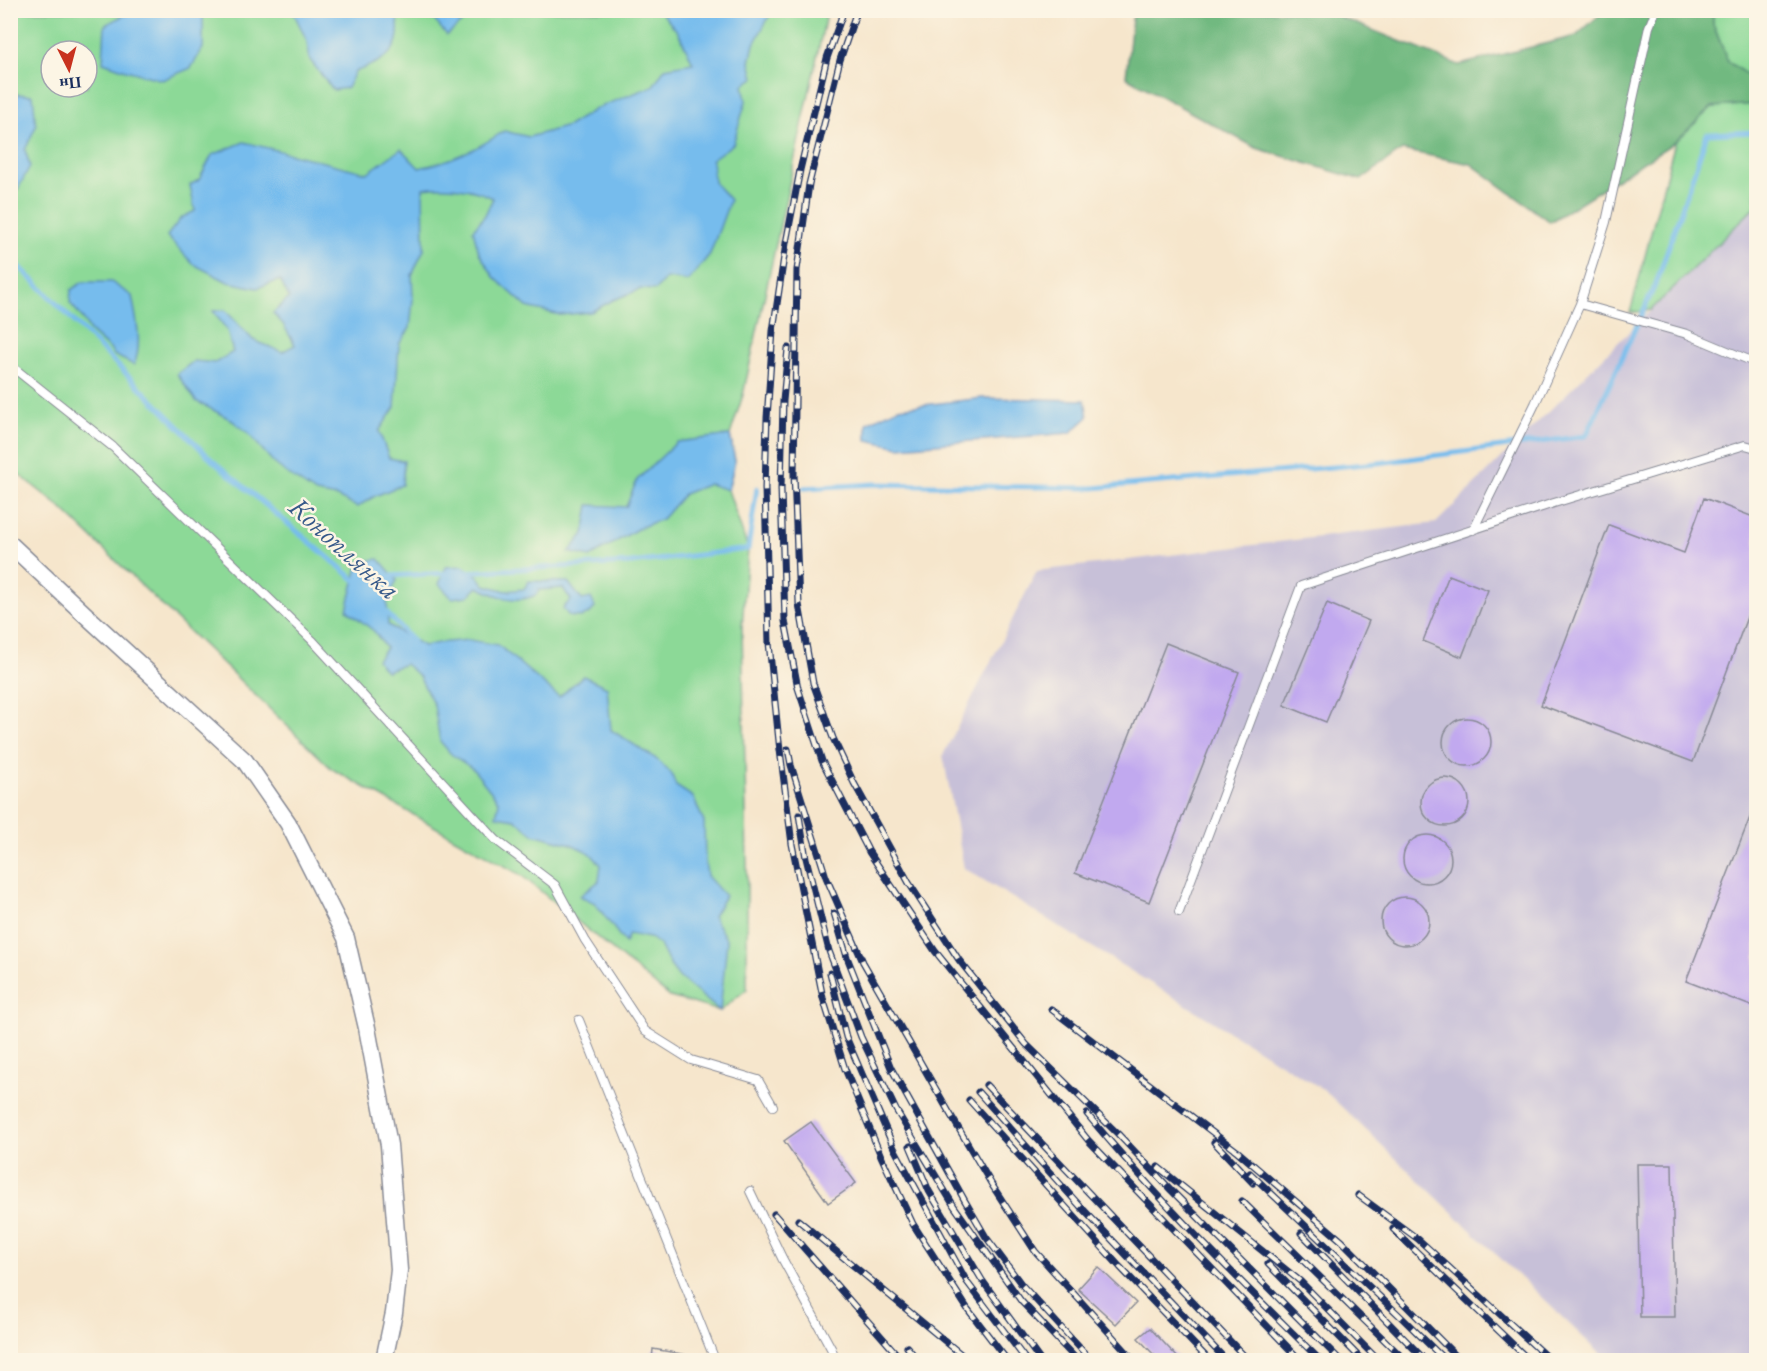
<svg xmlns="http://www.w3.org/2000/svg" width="1767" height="1371" font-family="'EB Garamond',serif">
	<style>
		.industrial { fill: #c7c0d8 }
		.green { fill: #8cd997; stroke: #54847a; stroke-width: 1.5; fill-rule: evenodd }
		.forest { fill: #71b980; stroke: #46746f; stroke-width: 1.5 }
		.water { fill: #76bced; stroke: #4876a6; stroke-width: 1.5 }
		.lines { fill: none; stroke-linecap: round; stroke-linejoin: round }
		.stream { stroke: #76bced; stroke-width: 5 }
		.building { fill: #c1a9ef }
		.service-casing { stroke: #888a95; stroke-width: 10 }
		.minor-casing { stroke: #888a95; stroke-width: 19 }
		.service { stroke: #fff; stroke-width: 8 }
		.minor { stroke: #fff; stroke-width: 16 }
		.rail-casing { stroke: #1b2f5e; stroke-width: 7 }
		.rail { stroke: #fcf5e5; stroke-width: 4.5; stroke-dasharray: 14; stroke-linecap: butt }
		.labels { text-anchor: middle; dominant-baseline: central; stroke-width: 5; stroke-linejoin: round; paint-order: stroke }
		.water-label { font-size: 28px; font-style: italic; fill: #365989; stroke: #fcf5e5 }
	</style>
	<rect width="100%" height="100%" fill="#fcf5e5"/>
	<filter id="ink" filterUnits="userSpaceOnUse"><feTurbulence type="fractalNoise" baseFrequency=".0167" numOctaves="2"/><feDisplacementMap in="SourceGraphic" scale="12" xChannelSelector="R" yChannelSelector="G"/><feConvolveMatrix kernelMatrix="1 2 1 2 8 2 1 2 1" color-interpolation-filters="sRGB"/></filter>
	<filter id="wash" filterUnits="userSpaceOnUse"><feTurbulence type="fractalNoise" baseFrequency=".008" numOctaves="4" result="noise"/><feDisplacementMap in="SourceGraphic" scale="24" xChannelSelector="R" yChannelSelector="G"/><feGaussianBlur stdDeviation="1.35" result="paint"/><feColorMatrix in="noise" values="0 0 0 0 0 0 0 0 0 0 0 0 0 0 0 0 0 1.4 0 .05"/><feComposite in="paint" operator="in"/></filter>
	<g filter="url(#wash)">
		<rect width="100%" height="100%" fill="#f6e6cc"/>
		<!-- industrial -->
		<path class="industrial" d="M1756,206v1154h-149l-283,-270 -360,-222 -21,-113 94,-184 399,-48z"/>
		<!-- green -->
		<path class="green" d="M10,11h817l-84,384 -13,40 5,26 -7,29 20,59 -6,78 5,236v126l-27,22 -50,-14 -149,-122 -189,-106 -272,-262 -49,-39zM51,51h36v36h-36z
			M1713,11h43v70l-28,-19 -15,-38z
			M1756,104v102l-105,104 -21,3 45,-171 37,-35z"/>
		<!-- forest -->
		<path class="forest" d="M1713,10v14l15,38 28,19v23l-44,3 -37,35 -125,80 -79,-58 -69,-14 -41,30 -105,-32 -130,-71 6,-58 4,-8h189l134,54 117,-29 28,-25z"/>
		<!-- water -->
		<path class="water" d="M132,11h71v37l-12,20 -29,12 -36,-10 -23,-8 2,-37z
			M293,11h103c9,40 -8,47 -41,61l-8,16 -14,2 -23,-30 -3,-19z
			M429,11h20l-2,2 15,9 -15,13 -18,-21z
			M660,11h112l-18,33 -4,18 4,16 -11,7 3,16 -13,43 -21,15 2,23 16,18 -20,54 -22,27 -22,-3 -10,12 -15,-1 -28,11 -22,12 -31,3 -33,-8 -33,-30 -15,-24 -6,-23 12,-15 8,-17c-23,-11 -46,-13 -70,-10l1,61 -12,26 1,24 -3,29 -11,16 -4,63 -16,24 10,27 15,3 -2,24 -27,11 -18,11 -20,-10 -21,-4 -27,-18 -15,-12 -26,-30 -18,-14 -34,-18 -19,-27 17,-13 21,2 18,-11 -6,-22 -14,-19 12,-1 28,30 29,12 13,-7 -12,-21 -10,-11 16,-15 -9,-18 -23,8 -29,-6 -35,-18 -26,-28 14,-18 14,-7 -5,-26 9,-5 13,-25 32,-13 123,31 34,-24 18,19c32,-7 59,-19 85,-37l25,6 39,-11 29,-18 56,-22 12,-18 28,-5 -15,-31z
			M10,94l23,1 3,31 -11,24 5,16 -12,23 -7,-1z
			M83,282h28l21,14c4,22 11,48 2,69l-20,-10 -3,-5 -21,-19 -9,-15 -11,-13 1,-13z
			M983,398l102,2 3,17 -18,16 -171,14 -32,-7v-17l31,-15z
			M730,435l5,26 -7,29 -19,-6 -25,10 -22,25 -23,9 -49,29 -21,-5 15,-18 5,-29 37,2 11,-27 40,-38z
			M379,559l18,21 -10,21 1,24 36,21 14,-3 31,-3 29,5 61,52 24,-21 24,11 4,43 44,28 16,15 5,13 17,11 11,25 1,37 2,17 18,20 -12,20 14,25 -7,70 -41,-34 -9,-12 -10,-20 -10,-7 -21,-4 -4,9 -30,-40 -15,-7 19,-15 2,-16 -11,-12 -19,-9 -38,-10 -18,-15 -19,-3 3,-14 -26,-33 -22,-15 -11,-13 -6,-36 -15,-29 -14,-12 -19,7 -9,-11 9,-12 -12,-17 -27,-21 12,-48z
			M463,566l15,10 7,9 21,6 18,-2 5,-8 39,1 14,18 9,-2 4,9c-6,10 -15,11 -26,9l-6,-8 8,-8 -8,-12 -24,2 -3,5c-20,9 -39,2 -58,-8l-10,9 -16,2 -13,-14 7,-17z"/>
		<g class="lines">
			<!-- stream -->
			<path class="stream" d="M10,257l203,204 147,123
				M804,488l71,-4 218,4 285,-25 208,-27 71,-155 50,-147 49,-2
				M464,572l167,-9 117,-14 9,-61
				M387,576l62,-3
				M383,609l30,32"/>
		</g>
		<g id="blocks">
			<!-- building -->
			<path class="building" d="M1704,498l52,20v75l-63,169 -152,-57 68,-180 75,28z
				M1449,575l39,15 -26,67 -39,-16z
				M1327,603l42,18 -43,101 -42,-17z
				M1166,643l73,29 -90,230 -74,-29z
				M1443 742a24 24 0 1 1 48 0a24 24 0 1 1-48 0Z
				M1421 802a24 24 0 1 1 48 0a24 24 0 1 1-48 0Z
				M1756,802v206l-70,-27z
				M1403 859a24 24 0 1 1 48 0a24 24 0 1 1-48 0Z
				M1381 921a24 24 0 1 1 48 0a24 24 0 1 1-48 0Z
				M811,1122l45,61 -28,20 -44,-62z
				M1637,1164h35l3,153h-35z
				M1098,1267l38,36 -20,21 -38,-35z
				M1150,1328l30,32h-21l-21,-22z
				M653,1349l35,6 -1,5h-35z"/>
		</g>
	</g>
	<g filter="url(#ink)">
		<use href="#blocks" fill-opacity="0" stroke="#888a95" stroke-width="1.5"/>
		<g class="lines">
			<!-- service casing -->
			<g class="service-casing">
				<path id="service" d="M1580,304l107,30 69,29
					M10,365l103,82 199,193 184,200 59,45 30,55 60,91 46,29 67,20 15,26
					M1473,530l62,-126 45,-100 26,-82 43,-195 7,-17
					M1179,912l122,-326 253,-83 191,-58 11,3
					M579,1020l136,340
					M750,1191l32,67 50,92 3,10"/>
			</g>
			<!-- minor casing -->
			<g class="minor-casing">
				<path id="minor" d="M10,544l81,76 154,141 43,62 58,115 21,90 22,117 10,125 -5,43 -10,47"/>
			</g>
			<!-- service -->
			<use href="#service" class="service"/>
			<!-- minor -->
			<use href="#minor" class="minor"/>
			<!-- rail casing -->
			<g class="rail-casing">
				<path id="rail" d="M844,10l-17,48 -27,112 -14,73 -13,88 -6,87 -2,70 4,155 10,99 13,102 31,154 22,71 36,87 32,68 54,84 40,52
					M857,10l-17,50 -31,124 -12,86 -3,204 5,130 14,79 20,55 21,45 55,100 50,77 67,84 92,90 53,56 169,170
					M788,348l-5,53 -2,88 4,132 13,67 24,73 47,91 66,99 153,189 212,220
					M788,749l3,16 35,112 37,85 86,150 43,73 43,66 99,109
					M799,815l7,43 23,93 32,86 35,73 58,96 67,95 56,59
					M834,913l13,44 44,111 74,133 21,36 36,48 69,75
					M830,973l16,64 48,111 73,134 59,78
					M1051,1009l186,142 105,90 118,119
					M986,1085l262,275
					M978,1092l102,114 146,154
					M969,1100l151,167 89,93
					M1087,1114c72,87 153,167 233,246
					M1214,1142l39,41
					M910,1146l19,45 53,89 58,80
					M1158,1167l142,114 78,79
					M1250,1173l149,142 46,45
					M1358,1195l60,44 132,121
					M1242,1201l163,159
					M774,1214l128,146
					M798,1220l170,140
					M1393,1229l136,131
					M1301,1233l124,127
					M1268,1264l94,96
					M907,1347l11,13"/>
			</g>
			<!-- rail -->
			<use href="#rail" class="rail"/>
		</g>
	</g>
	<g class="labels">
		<!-- water labels -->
		<g class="water-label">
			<text transform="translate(345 548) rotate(42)">Коноплянка</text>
		</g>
	</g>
	<!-- margin -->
	<rect width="1767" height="1371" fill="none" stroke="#fcf5e5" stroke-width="36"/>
	<!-- north arrow -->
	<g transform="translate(69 69) rotate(174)"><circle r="28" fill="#fcf5e5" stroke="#a2a6af" stroke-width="1.5"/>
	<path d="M0-4.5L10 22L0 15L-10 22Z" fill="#c8321e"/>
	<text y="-9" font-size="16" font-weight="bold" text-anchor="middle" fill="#1b2f5e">Пн</text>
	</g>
</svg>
